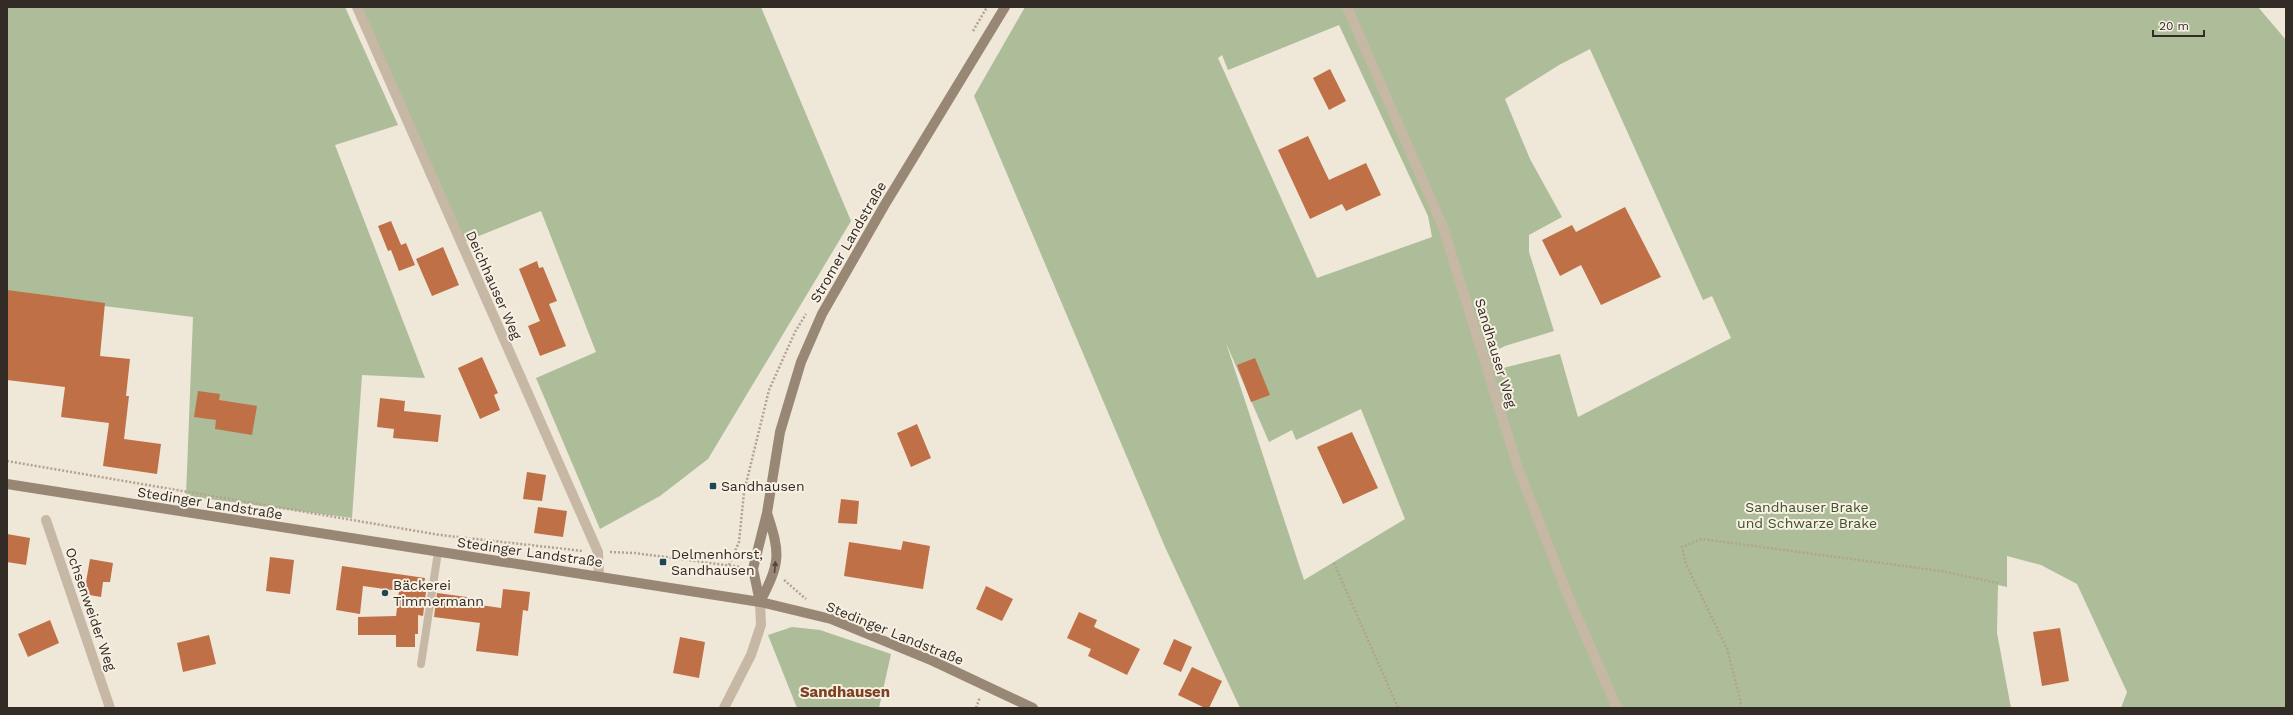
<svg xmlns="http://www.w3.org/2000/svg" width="2293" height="715" font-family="'Work Sans',sans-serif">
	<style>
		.green { fill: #adbd99; fill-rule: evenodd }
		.building { fill: #bf7046 }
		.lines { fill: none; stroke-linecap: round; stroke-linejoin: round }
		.path { stroke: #b2a28f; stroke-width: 2.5; stroke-dasharray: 2 2; stroke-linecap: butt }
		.service { stroke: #c6b8a5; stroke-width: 8 }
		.minor { stroke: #c6b8a5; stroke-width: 10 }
		.secondary { stroke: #998776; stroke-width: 10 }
		.oneway { fill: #51473e }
		.poi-dot { fill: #1e4851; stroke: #f7f0e3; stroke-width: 1.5 }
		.labels { text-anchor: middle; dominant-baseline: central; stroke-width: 4; stroke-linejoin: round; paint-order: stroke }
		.street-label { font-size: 14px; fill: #322b26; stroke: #f7f0e3 }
		.poi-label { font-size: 14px; fill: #322b26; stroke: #f7f0e3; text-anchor: start }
		.park-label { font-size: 14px; fill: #3e4f2b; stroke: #f7f0e3 }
		.neighbourhood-label { font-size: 15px; font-weight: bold; fill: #7c4223; stroke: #f7f0e3 }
	</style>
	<rect width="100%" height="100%" fill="#efe7d8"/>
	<!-- green -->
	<path class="green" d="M7,7h338l53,118 -63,20 90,233 -63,-3 -10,143 -166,-22 7,-179 -186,-23z
		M361,7h400l90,214 -143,238 -48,37 -60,33 -64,-151 60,-26 -55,-141 -77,31z
		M1025,7h1233l28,33v668h-165l6,-16 -50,-108 -36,-19 -34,-9v31l-9,-2 -1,48 14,75h-771l-75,-161 -191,-451zM1339,25l89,191 4,21 -115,41 -99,-220 4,-3 6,15zM1590,49l113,251 9,-4 19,42 -153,79 -18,-63 -65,16 -4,-17 14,-7 49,-15 -25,-79v-17l33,-18 -32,-58 -25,-60 54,-34zM1226,343l43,99 23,-12 4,10 65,-31 44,110 -101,61z
		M792,627l28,3 71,24 -12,54h-82l-29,-73z"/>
	<!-- building -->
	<path class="building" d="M1330,69l16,32 -17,9 -16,-32z
		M1308,136l21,44 37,-17 15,32 -35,16 -4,-7 -32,15 -32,-69z
		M1625,207l36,70 -60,28 -20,-40 -21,11 -18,-36 30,-15 4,7z
		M391,221l10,24 5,-2 9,22 -16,6 -8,-21 -3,1 -10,-25z
		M443,247l16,38 -27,11 -16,-37z
		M537,261l2,7 4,-1 14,34 -8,3 17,42 -26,10 -12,-30 12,-5 -21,-52z
		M7,290l98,13 -5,53 30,3 -4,37h3l-5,43 37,5 -4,30 -54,-8 6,-43 -48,-6 4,-30 -58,-7z
		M482,357l16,36 -4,2 6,15 -20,9 -22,-51z
		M1255,358l15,37 -19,7 -14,-37z
		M198,391l22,3 -1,6 38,6 -5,29 -37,-6 1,-9 -22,-3z
		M380,398l25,3 -1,10 37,4 -3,27 -45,-4 1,-9 -17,-2z
		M917,424l14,34 -20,9 -14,-34z
		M1352,432l26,56 -35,16 -26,-57z
		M527,472l19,3 -4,26 -19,-2z
		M841,499l18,2 -2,23 -19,-1z
		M538,507l29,4 -4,26 -29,-4z
		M7,534l23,4 -4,27 -19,-3z
		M903,541l27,5 -7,43 -79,-13 5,-34 52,8z
		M270,557l24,3 -4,34 -24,-3z
		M90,559l23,4 -3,19h-7l-2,15 -17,-3z
		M342,566l83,12 -2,13 3,1 -3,24 -5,-1v19h-3v13h-19v-12h-38v-18l38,-1 3,-25 -36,-5 -3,28 -24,-4z
		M986,586l27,13 -11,22 -26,-12z
		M503,589l27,3 -2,19 -5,-1 -5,46 -42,-5 4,-28 -46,-6 3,-24 37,5 -1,6 28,4z
		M1079,612l18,8 -3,7 46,22 -13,26 -39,-19 3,-7 -24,-11z
		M50,620l9,23 -31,14 -10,-23z
		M2060,628l9,53 -27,5 -9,-54z
		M209,635l7,29 -33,8 -6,-29z
		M680,637l25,5 -6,36 -26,-5z
		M1174,639l18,8 -11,25 -18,-8z
		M1192,667l30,14 -13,27h-4l-27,-13z"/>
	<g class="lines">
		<!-- path -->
		<path class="path" d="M973,31l14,-24
			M7,461l433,74 143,16
			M610,552l25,1 105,14
			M1334,563l64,145
			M729,565l10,-23 5,-50 25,-102 26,-58 11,-18
			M784,580l22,19
			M976,708l4,-11
			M1739,708l2,-6 -14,-53 -41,-85 -4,-17 20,-8 239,32 57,12"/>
		<!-- service -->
		<path class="service" d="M421,664l17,-112"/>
		<!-- minor -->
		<path class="minor" d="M357,7l241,545 1,24
			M1347,7l96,220 75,241 51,130 48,110
			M46,520l64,188
			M724,708l27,-53 10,-30 -1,-23"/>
		<!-- secondary -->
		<path class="secondary" d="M7,484l753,118 71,17 102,42 100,47
			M760,602l-7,-33 14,-56 13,-81 21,-70 21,-48 62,-108 121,-199
			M760,602c20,-39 21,-47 7,-89"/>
	</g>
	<!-- one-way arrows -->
	<defs><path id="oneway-solid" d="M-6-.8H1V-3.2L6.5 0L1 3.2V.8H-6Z"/></defs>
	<use class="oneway" href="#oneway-solid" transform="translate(775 567) rotate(-85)"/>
	<!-- markers -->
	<g class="poi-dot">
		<rect x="709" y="482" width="8" height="8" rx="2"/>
		<rect x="659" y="558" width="8" height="8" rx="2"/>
		<circle cx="385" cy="593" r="4"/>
	</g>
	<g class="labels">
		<!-- street labels -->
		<g class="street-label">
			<text transform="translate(848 242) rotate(-60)">Stromer Landstraße</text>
			<text transform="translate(494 285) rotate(66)">Deichhauser Weg</text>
			<text transform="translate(1496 353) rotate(73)">Sandhauser Weg</text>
			<text transform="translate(210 503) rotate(9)">Stedinger Landstraße</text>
			<text transform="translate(530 552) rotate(8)">Stedinger Landstraße</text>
			<text transform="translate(91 609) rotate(71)">Ochsenweider Weg</text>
			<text transform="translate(895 633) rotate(22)">Stedinger Landstraße</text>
		</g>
		<!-- poi labels -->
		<g class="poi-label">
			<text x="721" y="486">Sandhausen</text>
			<text x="671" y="554">Delmenhorst,<tspan x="671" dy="16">Sandhausen</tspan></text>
			<text x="393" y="585">Bäckerei<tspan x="393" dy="16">Timmermann</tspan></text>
		</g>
		<!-- park labels -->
		<g class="park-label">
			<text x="1807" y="507">Sandhauser Brake<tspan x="1807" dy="16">und Schwarze Brake</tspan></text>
		</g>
		<!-- neighbourhood labels -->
		<g class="neighbourhood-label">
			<text x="845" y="692">Sandhausen</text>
		</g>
	</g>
	<!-- border -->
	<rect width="2293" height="715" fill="none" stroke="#322b26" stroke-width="16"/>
	<!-- scale -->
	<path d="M2153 30v6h51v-6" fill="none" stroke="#322b26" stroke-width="2"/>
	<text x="2159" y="30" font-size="12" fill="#322b26" stroke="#f7f0e3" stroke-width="3" paint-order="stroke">20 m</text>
</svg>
